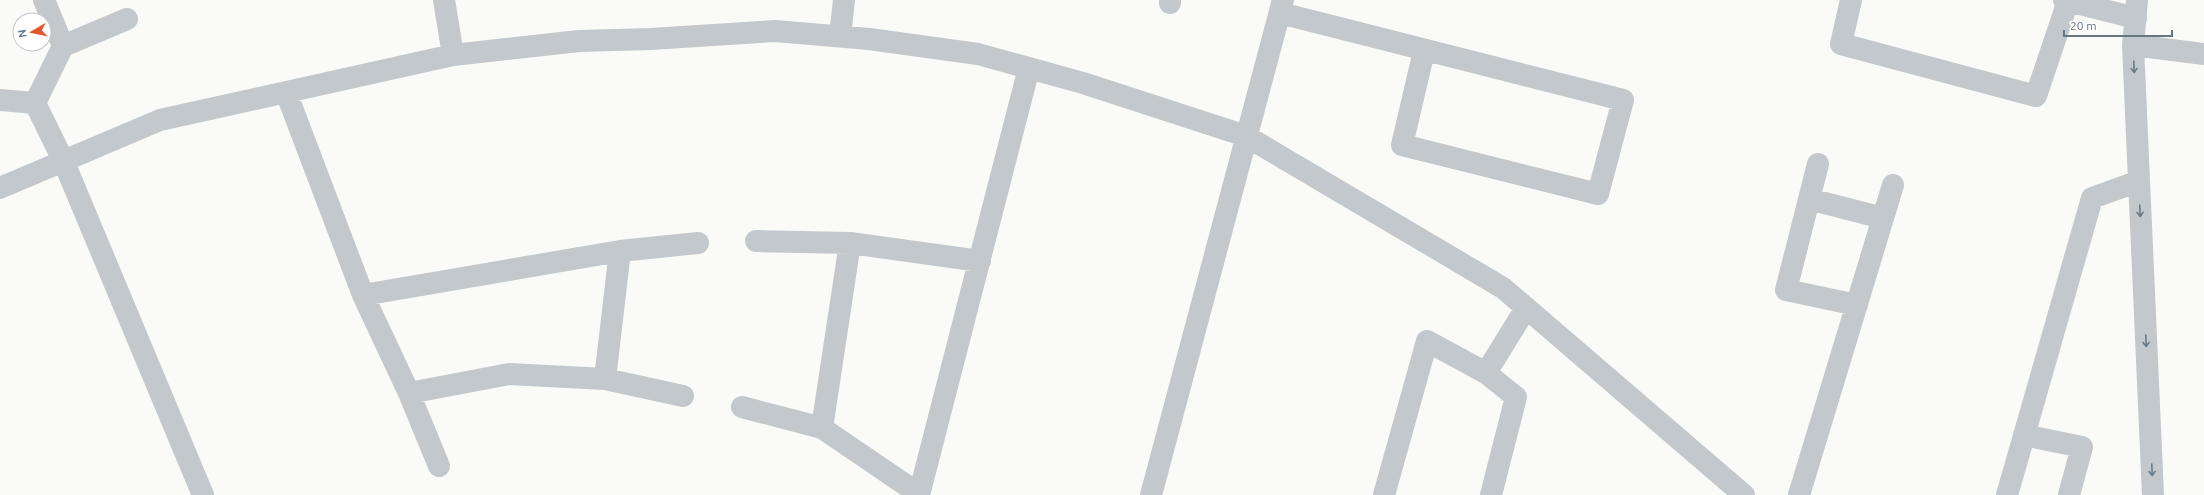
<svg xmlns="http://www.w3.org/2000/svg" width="2204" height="495" font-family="Ubuntu,sans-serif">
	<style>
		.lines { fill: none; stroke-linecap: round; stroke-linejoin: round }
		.minor { stroke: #c3c8cc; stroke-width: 22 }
		.oneway { stroke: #6a7a87 }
	</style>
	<rect width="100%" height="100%" fill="#fafaf8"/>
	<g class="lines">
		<!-- minor -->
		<path class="minor" d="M44,0l19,46
			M444,0l9,55
			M1851,0l-10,44 195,52 32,-95
			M2064,0l72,18
			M2137,0l-4,45 20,450
			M1170,3v-3
			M1280,13l343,87 -25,94 -196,-49 22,-94
			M840,36l4,-36
			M2133,45l71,9
			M286,92l77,203 46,98 30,73
			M0,100l35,3
			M35,103l28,57 140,335
			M35,103l28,-57 64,-27
			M1818,164l-32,126 71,15
			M0,188l160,-68 293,-65 126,-14 72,-2 124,-8 94,8 109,15 105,29 163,53 257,152 241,207
			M1809,199l74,19
			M756,241l94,2 130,18
			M363,295l257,-44 78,-8
			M1486,373l40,-65
			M605,379l15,-128
			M409,393l100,-19 96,5 78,17
			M742,407l80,21 97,66
			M822,428l28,-185
			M2024,435l58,12 -13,48
			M919,495l110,-427
			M1151,495l132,-495
			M1384,495l43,-154 59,32 30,24 -25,98
			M1799,495l94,-310
			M2007,495l85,-297 47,-17"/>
	</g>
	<!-- one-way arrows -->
	<defs><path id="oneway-shaft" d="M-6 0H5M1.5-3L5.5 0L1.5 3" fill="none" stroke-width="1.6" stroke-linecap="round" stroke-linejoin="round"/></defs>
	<g class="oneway">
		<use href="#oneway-shaft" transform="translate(2134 67) rotate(88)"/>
		<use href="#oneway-shaft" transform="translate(2140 211) rotate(88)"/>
		<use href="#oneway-shaft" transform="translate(2146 341) rotate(88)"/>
		<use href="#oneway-shaft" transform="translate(2152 470) rotate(88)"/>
	</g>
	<!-- north arrow -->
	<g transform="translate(32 32) rotate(261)"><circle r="19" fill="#ffffff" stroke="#c1c8cd"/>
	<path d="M0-3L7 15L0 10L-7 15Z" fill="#e4572e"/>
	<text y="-6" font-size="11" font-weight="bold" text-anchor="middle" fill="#657683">N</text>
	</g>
	<!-- scale -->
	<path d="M2064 30v6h108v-6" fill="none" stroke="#657683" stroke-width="2"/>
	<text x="2070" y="30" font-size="12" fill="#657683" stroke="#ffffff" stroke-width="3" paint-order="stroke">20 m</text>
</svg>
